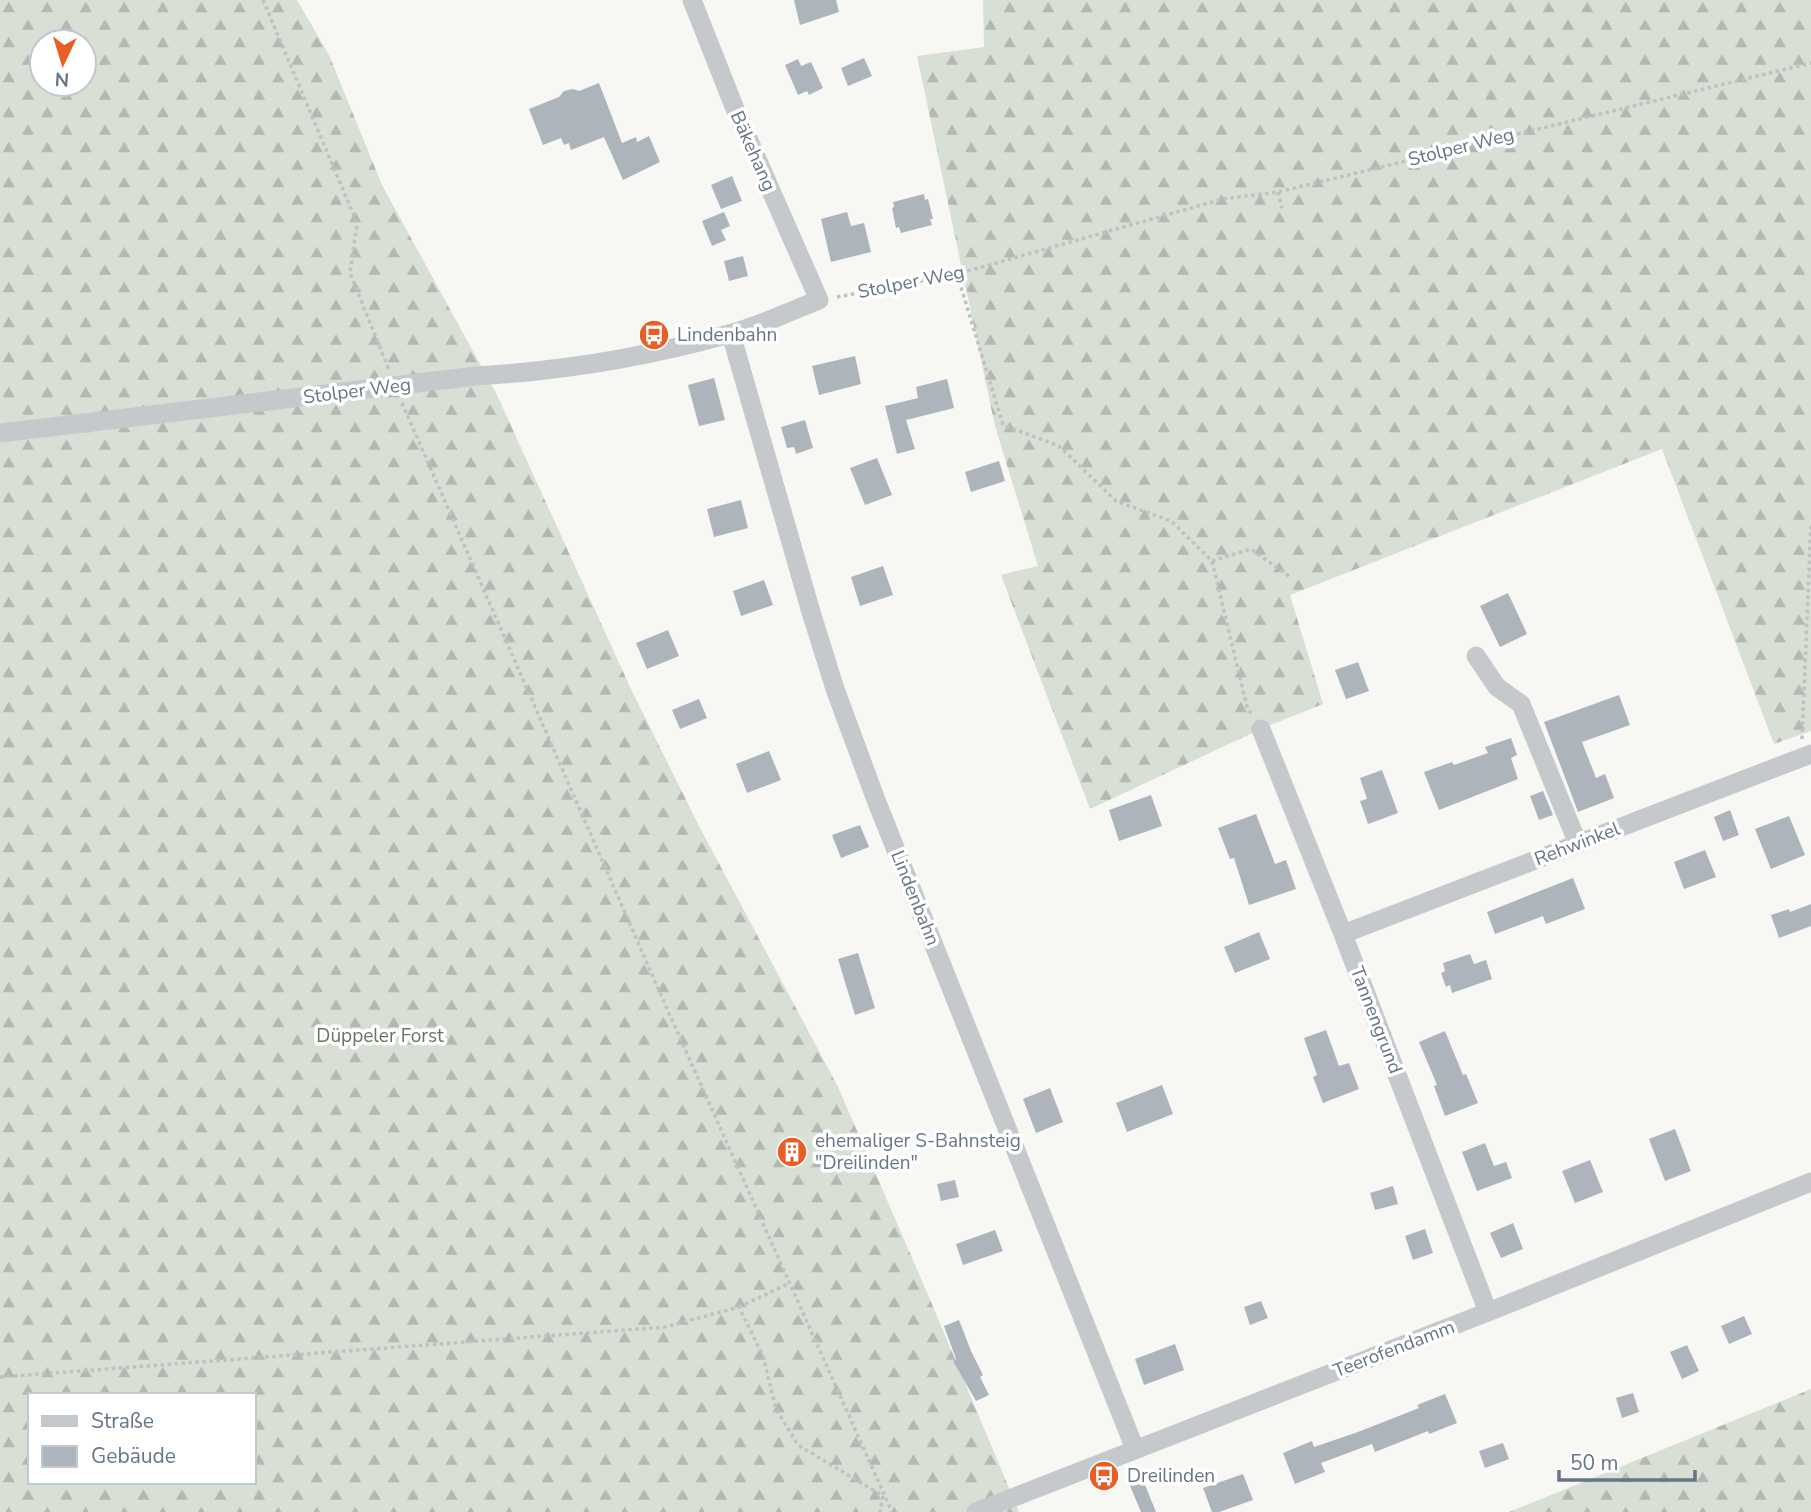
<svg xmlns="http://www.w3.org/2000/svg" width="1811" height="1512" font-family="'Nunito Sans',sans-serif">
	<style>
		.forest { fill: url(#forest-firs); fill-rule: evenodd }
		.building { fill: #adb4bb }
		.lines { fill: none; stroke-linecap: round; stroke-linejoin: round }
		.path { stroke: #bfc1c3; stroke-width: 3.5; stroke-dasharray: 3.5 3.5; stroke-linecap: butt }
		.minor { stroke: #c5c9cc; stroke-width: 19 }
		.labels { text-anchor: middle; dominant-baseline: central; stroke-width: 7; stroke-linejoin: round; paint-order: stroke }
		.street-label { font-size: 19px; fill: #667686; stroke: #fff }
		.poi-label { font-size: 19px; fill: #667686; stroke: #fff; text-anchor: start }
		.park-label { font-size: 19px; fill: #647861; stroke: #fff }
	</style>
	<defs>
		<pattern id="forest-firs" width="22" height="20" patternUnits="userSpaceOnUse" patternTransform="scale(1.75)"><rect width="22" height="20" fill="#d8dfd5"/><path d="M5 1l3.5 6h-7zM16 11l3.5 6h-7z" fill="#b3b9b2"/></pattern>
	</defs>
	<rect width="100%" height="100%" fill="#f7f8f4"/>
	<!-- forest -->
	<path class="forest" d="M0,0h297l32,55 53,130 115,210 133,292 68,137 140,263 91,210 90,215h-1019zM42,42h42v42h-42zM30,1395h224v87h-224z
		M983,0h828v731l-37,13 -112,-295 -372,146 33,109 -62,25 -171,80 -89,-234 37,-9 -43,-140 -78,-370 67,-9z
		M1811,1389v123h-302z"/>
	<!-- building -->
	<path class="building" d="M794,0h42l3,12 -39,13z
		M864,58l8,18 -24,10 -7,-18z
		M798,59l3,7 10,-4 12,26 -14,7 -2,-4 -9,4 -13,-30z
		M599,83l23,60 14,-6 1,5 12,-6 11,26 -37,18 -19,-43 -33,13 -2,-7 -5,2 -3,-7 -18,7 -14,-36 30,-12 5,-6 9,-2 6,2z
		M732,176l10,25 -21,8 -10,-24z
		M924,194l1,6 3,-1 5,20h-3l2,6 -31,8 -2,-6 -3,1 -4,-20 2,-1 -1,-5z
		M724,212l6,14 -9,4 5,10 -14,6 -10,-25z
		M847,212l4,14 13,-3 7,29 -40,10 -10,-43z
		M743,256l5,20 -19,5 -5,-20z
		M855,356l6,28 -42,11 -7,-29z
		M714,378l11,42 -26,6 -11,-41z
		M947,379l7,29 -48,12 9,29 -18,5 -12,-48 33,-8 -2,-11z
		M805,420l8,28 -17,6 -2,-7 -7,1 -6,-21z
		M877,458l15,37 -27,10 -15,-37z
		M999,461l6,20 -34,11 -6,-20z
		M741,500l7,28 -34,9 -7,-28z
		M883,566l10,29 -33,11 -9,-29z
		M764,580l9,25 -32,11 -8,-25z
		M1508,593l19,41 -27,13 -20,-41z
		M668,630l11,26 -32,13 -11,-26z
		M1358,662l11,29 -23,8 -11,-29z
		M1619,695l11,30 -48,17 14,36 9,-4 9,24 -36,14 -34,-90z
		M699,699l8,19 -27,11 -8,-19z
		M1511,738l6,17 -6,3 7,21 -79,31 -15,-38 28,-10 2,3 34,-12 -3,-6z
		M769,751l12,29 -34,13 -11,-29z
		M1382,770l16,43 -30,11 -8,-23 7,-2 -7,-21z
		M1543,791l10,24 -14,5 -9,-24z
		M1151,795l11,31 -43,15 -10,-31z
		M1730,810l9,25 -16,6 -9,-24z
		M1256,814l19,50 11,-4 10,29 -47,16 -15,-47 -4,1 -12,-31z
		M1789,816l16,39 -34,14 -16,-40z
		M860,825l9,22 -28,11 -9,-23z
		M1705,850l11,27 -32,12 -10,-27z
		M1573,878l12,31 -39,15 -3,-8 -48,18 -8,-22z
		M1811,904v22l-32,12 -8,-23 18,-6 1,3z
		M1259,932l11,27 -35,14 -11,-26z
		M858,953l17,55 -20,7 -17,-56z
		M1470,954l4,10 12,-4 6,19 -40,14 -2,-8 -4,2 -5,-14 4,-2 -2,-8z
		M1326,1030l13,36 10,-3 10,26 -36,14 -10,-26 4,-2 -13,-37z
		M1445,1031l18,44 3,-1 12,29 -33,13 -11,-30 3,-1 -18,-43z
		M1162,1085l11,29 -46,18 -11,-29z
		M1050,1088l13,34 -27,11 -13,-34z
		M1675,1129l16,42 -26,10 -16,-42z
		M1485,1143l9,23 12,-4 6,16 -35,13 -15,-39z
		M1590,1160l13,32 -28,11 -13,-32z
		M955,1180l4,17 -18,4 -4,-17z
		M1393,1186l5,18 -23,6 -5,-17z
		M1513,1223l10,26 -22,9 -11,-25z
		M1425,1229l8,24 -20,7 -8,-24z
		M995,1230l8,21 -40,14 -7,-21z
		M1261,1301l7,17 -18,7 -6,-18z
		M1744,1316l8,18 -23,10 -8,-18z
		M959,1320l12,31 12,24 -3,2 9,18 -13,6 -23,-40 3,-2 -12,-33z
		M1175,1344l9,26 -40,15 -9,-26z
		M1687,1345l12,26 -17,8 -12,-27z
		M1633,1393l6,19 -17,6 -6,-20z
		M1445,1394l12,29 -28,11 -1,-3 -53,21 -3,-8 -51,19 4,9 -30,12 -12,-31 29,-12 2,6 44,-15 61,-24 -2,-3z
		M1503,1443l6,16 -24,9 -6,-17z
		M1243,1474l10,26 -34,12h-7l-9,-24z
		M1141,1475l15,37h-15l-13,-31z"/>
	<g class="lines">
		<!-- path -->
		<path class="path" d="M263,0l94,223 -7,50 39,97
			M1278,192l4,16
			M957,274l46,151 56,21 57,55 55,20 41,40 35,146 5,8
			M837,297l120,-23 266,-75 55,-7 533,-129
			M402,403l266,608 224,501
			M1212,561l39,-12 39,28
			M1802,739l9,-214
			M739,1307l51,-24
			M0,1377l665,-50 74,-20 24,49 13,53 22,36 85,51 -3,16"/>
		<!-- minor -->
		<path class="minor" d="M731,334l80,278 24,77 41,111 259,649
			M0,433l476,-57c86,-5 171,-19 253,-42 31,-8 61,-23 90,-34l-84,-191 -43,-109
			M1476,656l21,31 24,17 57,140
			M1261,729l82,205 145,378
			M1343,934l468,-180
			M976,1512l512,-200 323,-130"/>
	</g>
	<!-- icons -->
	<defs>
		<g id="bus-disc" transform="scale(1.575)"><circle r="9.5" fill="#e85e24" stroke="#fff"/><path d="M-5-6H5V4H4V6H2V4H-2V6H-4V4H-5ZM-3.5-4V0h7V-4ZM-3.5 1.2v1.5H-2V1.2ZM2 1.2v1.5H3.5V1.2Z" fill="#fff"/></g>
		<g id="building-disc" transform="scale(1.575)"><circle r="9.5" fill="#e85e24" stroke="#fff"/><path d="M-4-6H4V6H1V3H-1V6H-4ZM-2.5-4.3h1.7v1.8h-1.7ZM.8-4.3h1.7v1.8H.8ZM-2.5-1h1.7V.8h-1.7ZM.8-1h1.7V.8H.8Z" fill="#fff"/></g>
	</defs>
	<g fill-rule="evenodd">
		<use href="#bus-disc" x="654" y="335"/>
		<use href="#building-disc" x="792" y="1152"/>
		<use href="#bus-disc" x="1104" y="1476"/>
	</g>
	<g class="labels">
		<!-- street labels -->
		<g class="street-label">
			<text transform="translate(1461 147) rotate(-14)">Stolper Weg</text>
			<text transform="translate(753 151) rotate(66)">Bäkehang</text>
			<text transform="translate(911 282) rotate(-11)">Stolper Weg</text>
			<text transform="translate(357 391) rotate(-7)">Stolper Weg</text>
			<text transform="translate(1577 844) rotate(-21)">Rehwinkel</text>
			<text transform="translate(915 898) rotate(68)">Lindenbahn</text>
			<text transform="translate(1376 1020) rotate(69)">Tannengrund</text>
			<text transform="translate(1394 1349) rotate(-21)">Teerofendamm</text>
		</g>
		<!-- poi labels -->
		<g class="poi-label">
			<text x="677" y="335">Lindenbahn</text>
			<text x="815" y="1141">ehemaliger S-Bahnsteig<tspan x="815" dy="22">"Dreilinden"</tspan></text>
			<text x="1127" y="1476">Dreilinden</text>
		</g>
		<!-- park labels -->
		<g class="park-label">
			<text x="380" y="1036">Düppeler Forst</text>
		</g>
	</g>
	<!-- legend -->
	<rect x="28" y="1393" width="228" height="91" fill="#ffffff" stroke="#c2c8cf" stroke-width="2"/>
	<rect x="42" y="1416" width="35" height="10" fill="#c5c9cc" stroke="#c2c8cf" stroke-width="2"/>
	<text x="91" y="1428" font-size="21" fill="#667686">Straße</text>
	<rect x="42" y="1446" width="35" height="21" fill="#adb4bb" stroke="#c2c8cf" stroke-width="2"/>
	<text x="91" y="1463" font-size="21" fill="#667686">Gebäude</text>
	<!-- north arrow -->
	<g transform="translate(63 63) rotate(184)"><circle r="33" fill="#ffffff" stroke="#c2c8cf" stroke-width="2"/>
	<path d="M0-5L12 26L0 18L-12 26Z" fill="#e85e24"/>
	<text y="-10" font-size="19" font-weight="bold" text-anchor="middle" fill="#667686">N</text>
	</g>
	<!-- scale -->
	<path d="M1559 1470v10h136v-10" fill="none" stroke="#667686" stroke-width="3.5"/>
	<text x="1570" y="1470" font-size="21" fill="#667686" stroke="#ffffff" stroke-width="5" paint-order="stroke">50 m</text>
</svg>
